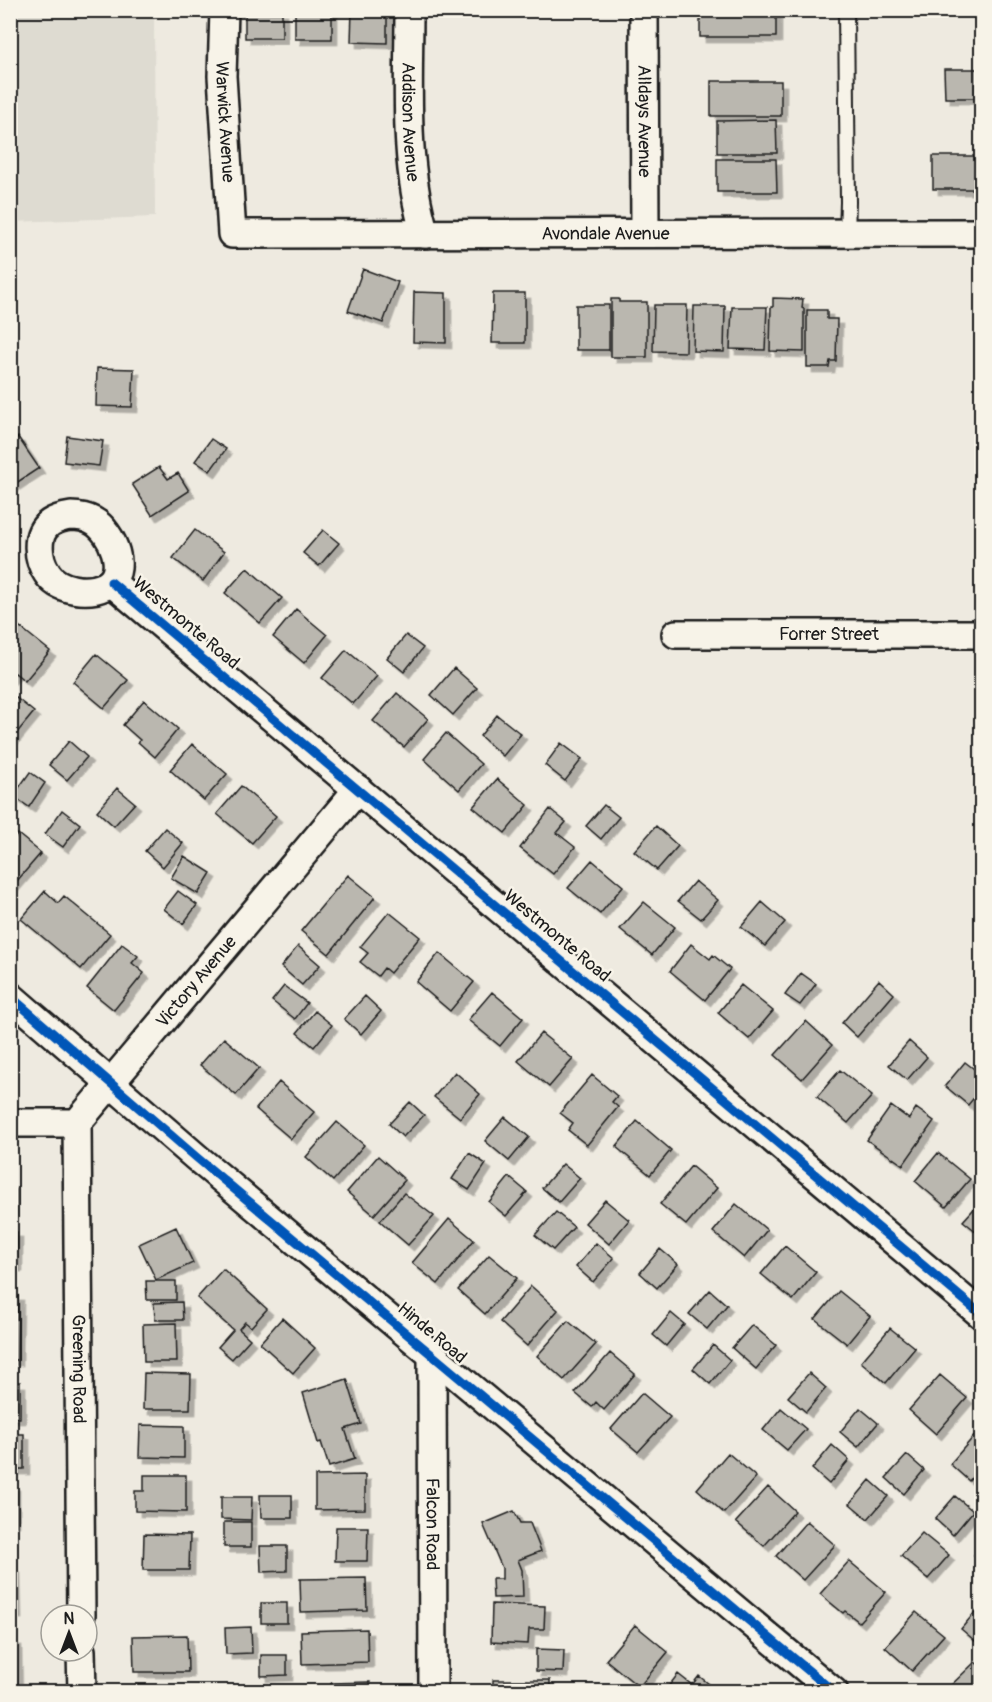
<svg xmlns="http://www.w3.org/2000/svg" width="992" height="1702" font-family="Pangolin,sans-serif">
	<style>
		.built { fill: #dedbd1 }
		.building { fill: #bab7af; stroke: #1c1c1c; stroke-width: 1.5; filter: url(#shadow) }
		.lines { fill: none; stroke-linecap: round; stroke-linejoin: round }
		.lane-casing { stroke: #1c1c1c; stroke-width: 18 }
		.street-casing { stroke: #1c1c1c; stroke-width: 32 }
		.lane { stroke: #f7f3e8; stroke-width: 14 }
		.street { stroke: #f7f3e8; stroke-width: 27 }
		.cycleway-casing { stroke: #f7f3e8; stroke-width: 13 }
		.cycleway { stroke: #0057b8; stroke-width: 9 }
		.labels { text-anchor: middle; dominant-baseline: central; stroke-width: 5; stroke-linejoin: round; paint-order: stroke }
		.street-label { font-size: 18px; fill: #1c1c1c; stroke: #f7f3e8 }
	</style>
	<defs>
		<filter id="shadow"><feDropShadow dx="5.5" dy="5.5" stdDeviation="0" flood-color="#0004"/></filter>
	</defs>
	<rect width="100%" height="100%" fill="#eeeae0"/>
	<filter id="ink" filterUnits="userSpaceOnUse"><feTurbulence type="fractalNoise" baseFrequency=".0167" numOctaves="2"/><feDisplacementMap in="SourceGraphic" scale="12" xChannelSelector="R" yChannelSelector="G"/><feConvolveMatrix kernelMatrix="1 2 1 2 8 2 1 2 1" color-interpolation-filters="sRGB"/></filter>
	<g filter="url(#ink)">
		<!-- built -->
		<path class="built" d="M10,11h144l1,206 -144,5z"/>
		<!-- building -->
		<path class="building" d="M245,10h37v28h-37z
			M295,10h37v29h-37z
			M352,10h35v33l-36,-1z
			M700,10h76v27h-76z
			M944,69h38v29h-37z
			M711,81h70v35h-70z
			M776,120l1,33h-60v-32z
			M933,156h49v33h-49z
			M717,159h59l1,33h-60z
			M363,269l35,13 -15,41 -35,-12z
			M414,292l32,1v50l-33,-1z
			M493,293h32v50h-33z
			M773,298l30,1 -1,9 2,1v43l-34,-1 1,-44h2z
			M611,299h8v3h28v55h-36z
			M576,305h33v45h-33z
			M654,305h33l-1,47 -33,-1z
			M694,306h31l-1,46 -31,-1z
			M732,307h35l-2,43 -35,-1z
			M807,310h20v9h10l-1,42h-6l-1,6h-22z
			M97,368l37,1 -2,38 -36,-1z
			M67,436l36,5 -4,25 -35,-4z
			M18,437l21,31 -29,19v-45z
			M211,439l15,10 -16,22 -15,-10z
			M159,467l9,12 10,-6 11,18 -37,24 -20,-31z
			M195,530l29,22 -21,29 -30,-23z
			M323,530l16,13 -20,23 -16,-13z
			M247,568l35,30 -22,25 -35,-30z
			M296,609l31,26 -23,28 -31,-26z
			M10,619l40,32 -25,30 -10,-8 -5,5z
			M406,635l17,13 -19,24 -17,-14z
			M346,650l31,26 -24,28 -31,-26z
			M96,654l32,26 -24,28 -31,-26z
			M454,668l23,20 -24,27 -22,-20z
			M10,693l24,19 -23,28 -1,-1z
			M397,693l31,26 -24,28 -31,-26z
			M144,700l34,29 -23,28 -17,-15 2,-2 -17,-15z
			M497,715l24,19 -18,22 -23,-20z
			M446,733l35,31 -22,26 -35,-31z
			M69,741l18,16 -20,23 -18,-15z
			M561,743l21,16 -17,22 -20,-16z
			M192,744l35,30 -23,26 -34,-30z
			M30,772l15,11 -16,24 -16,-11z
			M497,779l31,26 -23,28 -32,-26z
			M241,786l35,30 -24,27 -35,-29z
			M117,788l18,15 -21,23 -17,-15z
			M604,805l15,12 -18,22 -15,-13z
			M550,809l16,13 -9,11 18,14 -22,27 -33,-26z
			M62,810l18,14 -17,23 -18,-13z
			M656,826l22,20 -21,24 -23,-19z
			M165,828l18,15 -20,24 -18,-16z
			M18,834l23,19 -31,36v-46z
			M184,856l27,17 -13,21 -27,-16z
			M592,860l31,26 -23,28 -32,-26z
			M348,875l27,22 -46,57 -28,-23z
			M695,881l23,19 -17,19 -23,-18z
			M45,891l13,12 6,-7 46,38 -29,35 -60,-50z
			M178,891l19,14 -14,19 -19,-15z
			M644,902l31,25 -23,28 -32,-26z
			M762,902l23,20 -20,24 -24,-19z
			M389,912l31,25 -30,36 -6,-5 -6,8 -18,-14 8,-9 -8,-6z
			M122,944l16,12 -6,7 12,10 -30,37 -27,-22z
			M691,944l19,15 3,-4 17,14 -25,31 -35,-29z
			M298,946l22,19 -18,20 -21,-18z
			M439,953l35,29 -24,29 -34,-29z
			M801,973l15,11 -16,21 -15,-10z
			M879,980l15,14 -37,43 -15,-14z
			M741,985l32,26 -24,28 -31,-26z
			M284,986l23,17 -12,16 -23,-18z
			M492,992l31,26 -23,28 -32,-26z
			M365,996l16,15 -20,23 -17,-15z
			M315,1011l17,14 -18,22 -17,-14z
			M806,1021l26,24 -30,34 -27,-24z
			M541,1033l32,26 -24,28 -31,-26z
			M224,1038l35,30 -23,27 -36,-30z
			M909,1041l18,16 -20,23 -18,-15z
			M965,1062l17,13v13l-14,17 -23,-19z
			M840,1070l32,26 -24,27 -31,-26z
			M455,1072l25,22 -20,24 -26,-21z
			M592,1075l25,21 -5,6 6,5 -31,38 -19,-15 5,-7 -13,-10z
			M279,1082l35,30 -23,27 -35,-30z
			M410,1102l14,13 -21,22 -14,-13z
			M891,1106l18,13 7,-11 18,13 -31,44 -36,-25z
			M505,1117l24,20 -20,24 -24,-20z
			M637,1121l34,29 -21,25 -34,-28z
			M337,1122l27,23 -31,36 -27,-24z
			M469,1153l17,11 -17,26 -17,-11z
			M938,1153l32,26 -24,28 -31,-26z
			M378,1156l27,24 -31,35 -27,-23z
			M563,1164l17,14 -21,24 -17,-14z
			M691,1166l26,22 -31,37 -26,-21z
			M509,1177l18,15 -21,24 -17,-14z
			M10,1184h2v30h-2z
			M404,1193l30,23 -26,29 -28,-24z
			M605,1200l24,20 -20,24 -24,-21z
			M982,1200v36l-19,-15z
			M736,1204l31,26 -23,28 -31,-26z
			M556,1212l18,15 -21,23 -18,-15z
			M449,1219l25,21 -36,44 -26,-21z
			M176,1227l17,36 -37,17 -17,-36z
			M10,1232h7v34h-7z
			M596,1243l18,15 -21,24 -17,-15z
			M785,1246l31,26 -23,28 -32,-26z
			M660,1249l18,15 -21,24 -17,-15z
			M489,1255l28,23 -32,36 -27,-24z
			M223,1269l44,40 -16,18 -6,-5 -6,7 11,10 -18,20 -14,-12 15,-17 -36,-32z
			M146,1281h30v19h-29z
			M531,1286l27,24 -31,36 -27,-24z
			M710,1290l17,15 -20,24 -18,-15z
			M839,1291l31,25 -23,28 -32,-25z
			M10,1295h8l-1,65h-7z
			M182,1302l1,18h-28l-1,-17z
			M671,1313l13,11 -18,22 -13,-11z
			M282,1318l33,30 -22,25 -33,-30z
			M568,1321l28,23 -32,36 -27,-24z
			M176,1323l1,39h-33l-1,-38z
			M752,1325l24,20 -20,24 -24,-21z
			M890,1328l25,20 -29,35 -25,-21z
			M713,1345l17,15 -20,24 -17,-15z
			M610,1353l25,21 -31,36 -8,-8 -4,5 -17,-14z
			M144,1373l47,1 -1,35h-47z
			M809,1373l17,15 -20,24 -18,-15z
			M940,1375l27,23 -31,36 -27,-24z
			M347,1379l14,45 -16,5 10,30 -26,8 -8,-25 -3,1 -15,-50z
			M10,1382h10v36h-10z
			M642,1393l28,24 -32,35 -27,-23z
			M781,1408l25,21 -19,21 -24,-20z
			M860,1408l18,15 -20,24 -18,-15z
			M140,1425l44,1v32l-45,-1z
			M982,1427v45l-3,-3 -10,12 -19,-17z
			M10,1434h14v35h-14z
			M832,1445l17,15 -20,24 -17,-15z
			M728,1453l28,24 -32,36 -27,-24z
			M907,1455l17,15 -20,24 -18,-16z
			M144,1475h42v37l-51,-1v-20h9z
			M365,1475v34l-50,1v-34z
			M870,1480l18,16 -20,23 -18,-15z
			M10,1485h4v36h-4z
			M768,1487l27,24 -31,35 -28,-24z
			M260,1495h32v23h-31z
			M955,1496l18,15 -20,24 -18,-16z
			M221,1497h31l-1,23 -30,-1z
			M514,1511l6,12h10l11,28 -23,9 4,10 1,27 -30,1 -1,-19h10v-11l-19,-44z
			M807,1521l28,24 -32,35 -27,-24z
			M224,1522h27v25h-27z
			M336,1527h32l-1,34h-32z
			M922,1533l27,22 -21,24 -27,-23z
			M144,1534l46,1 -1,35h-46z
			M260,1546h27v25l-26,1z
			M982,1547v14l-8,-6z
			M849,1561l37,31 -27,30 -14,-11 -2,2 -23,-19z
			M10,1568h5l1,45h-6z
			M366,1578l1,32 -66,2 -1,-33z
			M261,1603h26v20h-26z
			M492,1604l53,2 -1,23h-15l-1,15 -37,-2z
			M980,1606l2,2 -1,38 -20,-17z
			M916,1612l28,23 -32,36 -27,-24z
			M635,1625l33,27 -29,35 -33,-27z
			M251,1627l1,26 -26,1 -1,-26z
			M367,1629l1,33 -66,2 -1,-33z
			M187,1635l1,37h-54l-1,-36z
			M10,1640h6l1,52h-7z
			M536,1649l28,1 -1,22 -27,-1z
			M261,1655h26v20l-26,1z
			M975,1662l7,6v24h-38z
			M678,1674l14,11 7,-9 20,16h-55z
			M493,1680h57v12h-57z
			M370,1682l1,10h-40v-9z
			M293,1688v4h-34l-1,-3z"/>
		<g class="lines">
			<!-- lane casing -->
			<g class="lane-casing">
				<path id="lane" d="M846,10l2,192 -1,32"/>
			</g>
			<!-- street casing -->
			<g class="street-casing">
				<g id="street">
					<path id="s1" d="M224,10l-2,66 10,158 750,-1"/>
					<path id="s2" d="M409,10c0,75 -6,152 16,224"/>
					<path id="s3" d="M644,10l1,223"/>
					<path d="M71,516c8,0 15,1 22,5 19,10 37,52 12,65 -17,8 -47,5 -58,-13 -9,-13 -13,-39 3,-50 6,-4 14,-6 21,-7z"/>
					<path d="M111,582l871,733"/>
					<path id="s4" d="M676,634h306"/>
					<path d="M10,996l186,161 638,535"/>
					<path id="s5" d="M10,1123h67l281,-334"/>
					<path id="s6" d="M77,1123l4,492"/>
					<path id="s7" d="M432,1354l1,338"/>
					<path d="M81,1651l1,41"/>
				</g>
			</g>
			<!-- lane -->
			<use href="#lane" class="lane"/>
			<!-- street -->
			<use href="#street" class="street"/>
			<!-- cycleway casing -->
			<g class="cycleway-casing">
				<path id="cycleway" d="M111,582l871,733
					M10,996l186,161 638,535"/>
			</g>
			<!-- cycleway -->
			<use href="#cycleway" class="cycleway"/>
		</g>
	</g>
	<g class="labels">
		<!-- street labels -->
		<g class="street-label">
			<text stroke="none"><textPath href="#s1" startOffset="112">Warwick Avenue</textPath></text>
			<text stroke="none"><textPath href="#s3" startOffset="111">Alldays Avenue</textPath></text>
			<text stroke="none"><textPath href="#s2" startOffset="112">Addison Avenue</textPath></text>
			<text stroke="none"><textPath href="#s1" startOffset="598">Avondale Avenue</textPath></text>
			<text transform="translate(186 623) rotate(40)">Westmonte Road</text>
			<text stroke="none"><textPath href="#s4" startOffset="153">Forrer Street</textPath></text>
			<text transform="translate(557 936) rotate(40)">Westmonte Road</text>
			<text stroke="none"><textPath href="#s5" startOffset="252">Victory Avenue</textPath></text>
			<text transform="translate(432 1333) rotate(40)">Hinde Road</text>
			<text stroke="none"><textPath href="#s6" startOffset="246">Greening Road</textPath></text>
			<text stroke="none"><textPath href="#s7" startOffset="170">Falcon Road</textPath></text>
		</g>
	</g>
	<!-- margin -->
	<rect width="992" height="1702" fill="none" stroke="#f7f3e8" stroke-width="36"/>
	<rect x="18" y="18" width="956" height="1666" fill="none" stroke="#1c1c1c" stroke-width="2" filter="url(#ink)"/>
	<!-- north arrow -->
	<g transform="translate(69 1633)"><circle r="28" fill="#f7f3e8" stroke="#9f9d96" stroke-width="1.5"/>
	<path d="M0-4.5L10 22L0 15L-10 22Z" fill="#1c1c1c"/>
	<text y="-9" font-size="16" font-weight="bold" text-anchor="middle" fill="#1c1c1c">N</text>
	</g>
</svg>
